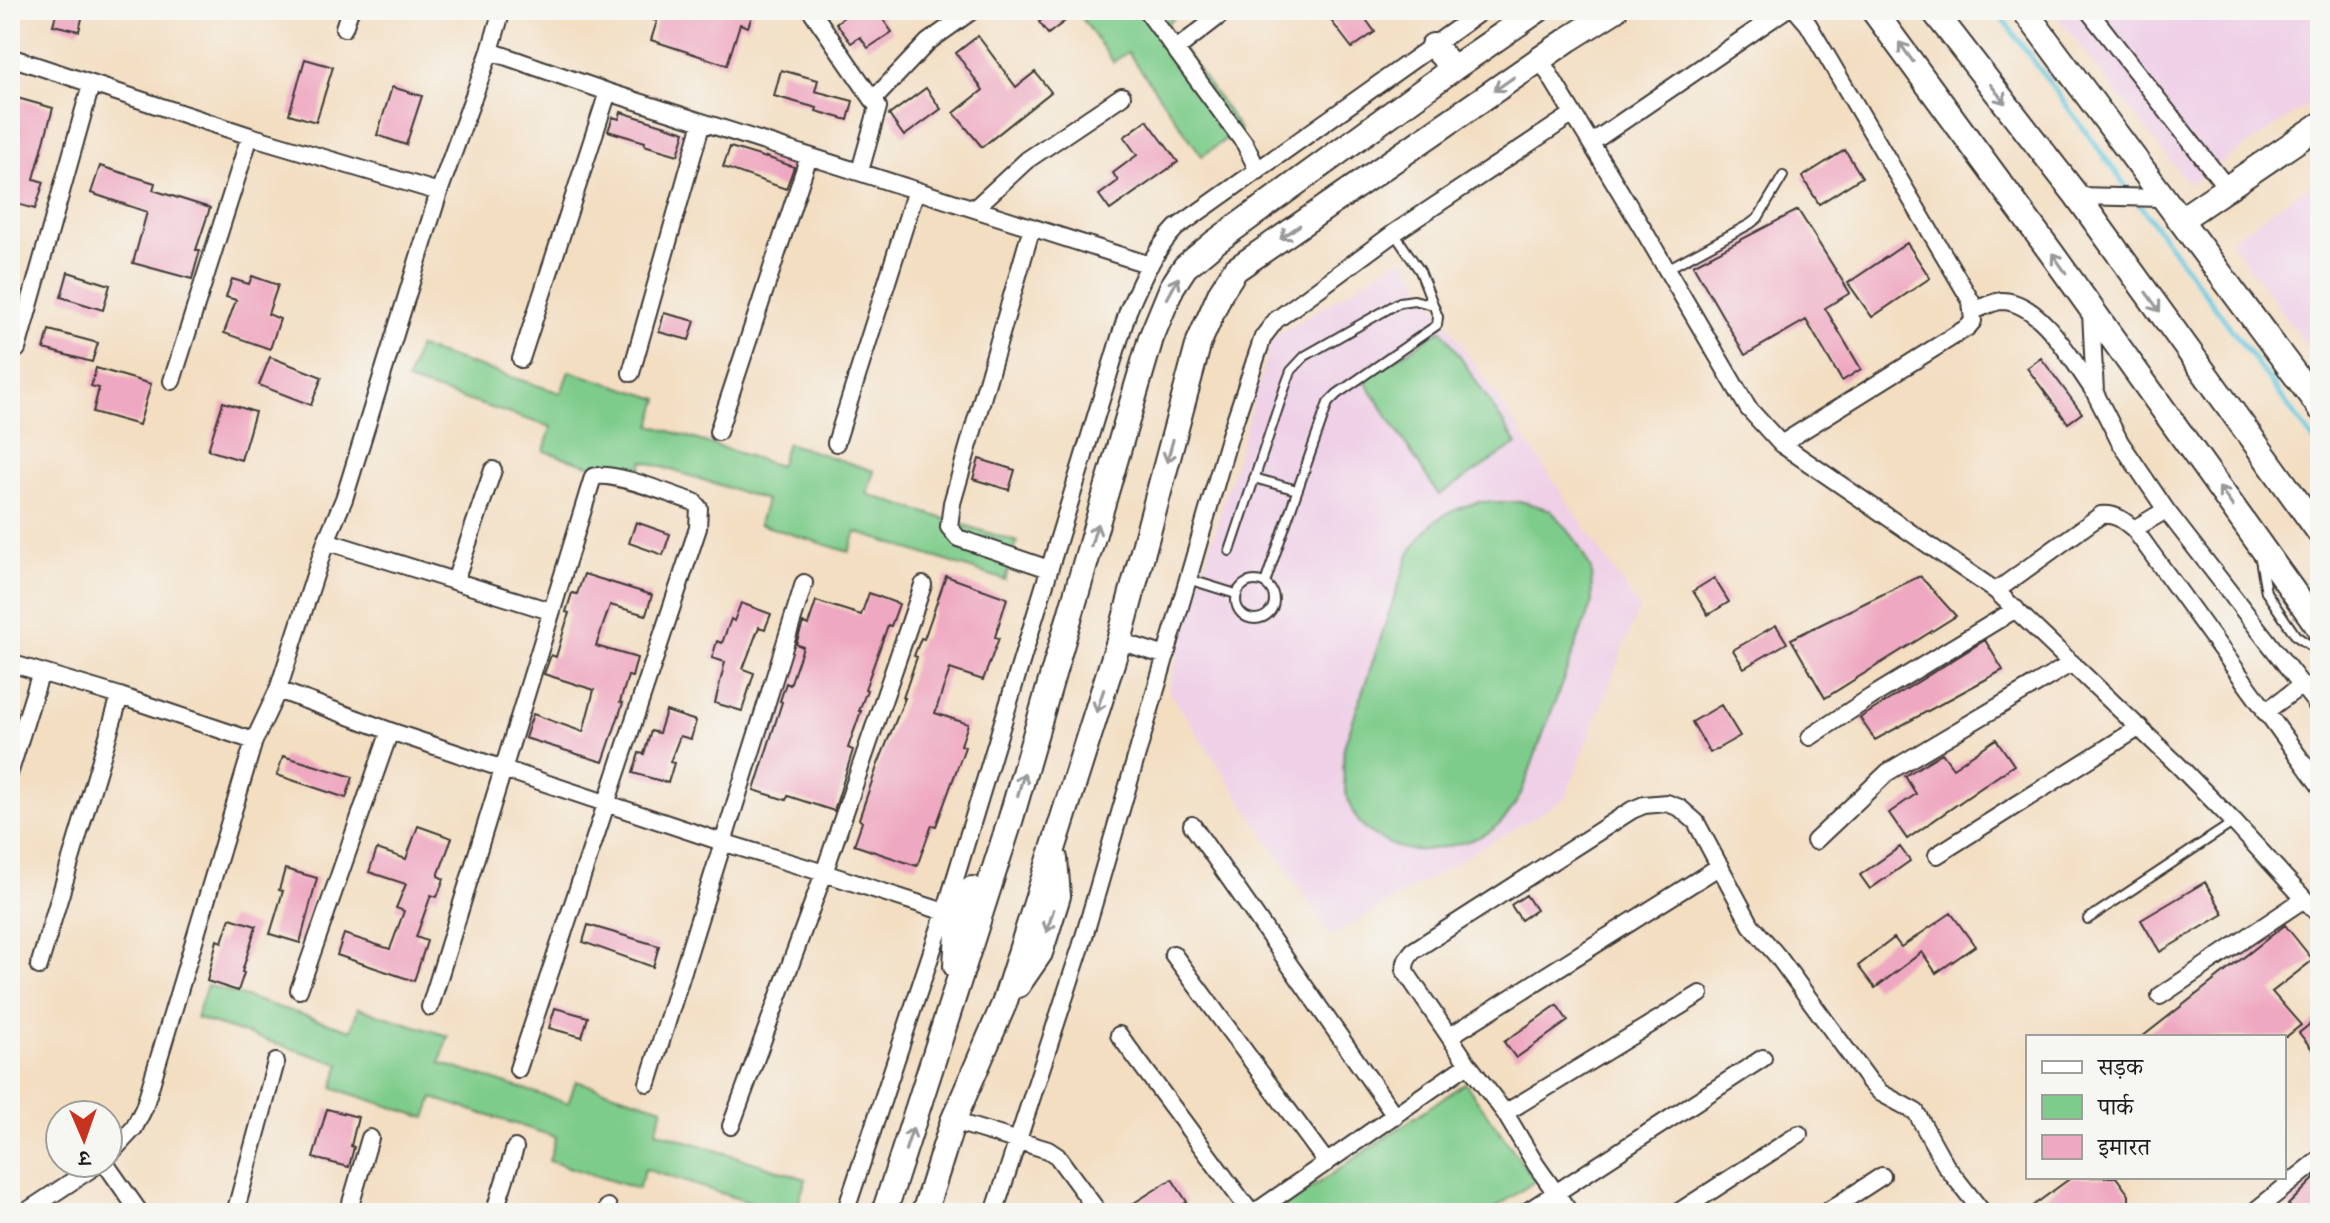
<svg xmlns="http://www.w3.org/2000/svg" width="2330" height="1223" font-family="'Gentium Book Plus','Noto Serif Devanagari',serif">
	<style>
		.built { fill: #efd0e7 }
		.green { fill: #7ecc8b; stroke: #4d7454; stroke-width: 2 }
		.lines { fill: none; stroke-linecap: round; stroke-linejoin: round }
		.stream { stroke: #62c7df; stroke-width: 5 }
		.building { fill: #efa8c1 }
		.lane-casing { stroke: #3c3935; stroke-width: 12 }
		.street-casing { stroke: #3c3935; stroke-width: 20 }
		.secondary-casing { stroke: #3c3935; stroke-width: 28 }
		.lane { stroke: #fff; stroke-width: 8 }
		.street { stroke: #fff; stroke-width: 16 }
		.secondary { stroke: #fff; stroke-width: 24 }
		.oneway { stroke: #999 }
	</style>
	<rect width="100%" height="100%" fill="#f6f6f2"/>
	<filter id="ink" filterUnits="userSpaceOnUse"><feTurbulence type="fractalNoise" baseFrequency=".0125" numOctaves="2"/><feDisplacementMap in="SourceGraphic" scale="16" xChannelSelector="R" yChannelSelector="G"/><feConvolveMatrix kernelMatrix="1 2 1 2 8 2 1 2 1" color-interpolation-filters="sRGB"/></filter>
	<filter id="wash" filterUnits="userSpaceOnUse"><feTurbulence type="fractalNoise" baseFrequency=".006" numOctaves="4" result="noise"/><feDisplacementMap in="SourceGraphic" scale="32" xChannelSelector="R" yChannelSelector="G"/><feGaussianBlur stdDeviation="1.8" result="paint"/><feColorMatrix in="noise" values="0 0 0 0 0 0 0 0 0 0 0 0 0 0 0 0 0 1.4 0 .05"/><feComposite in="paint" operator="in"/></filter>
	<g filter="url(#wash)">
		<rect width="100%" height="100%" fill="#f3dec2"/>
		<!-- built -->
		<path class="built" d="M2052,10h268v86l-131,89z
			M2320,178v187l-90,-125z
			M1403,257l236,351 -74,191 -234,137 -163,-247 104,-350z"/>
		<!-- green -->
		<path class="green" d="M1076,10h104l1,3 -15,11 74,105 -38,27 -74,-104 -15,10z
			M1442,329l75,115 -78,51 -75,-115z
			M418,347l143,46 8,-22 90,28 -8,26 128,41 8,-23 87,28 -7,23 150,48 -12,38 -149,-48 -7,20 -90,-28 7,-24 -123,-39 -6,19 -93,-29 7,-24 -144,-46z
			M1478,502h46l27,8 24,29 16,30 1,33 -70,189c-7,15 -16,29 -30,39 -16,12 -63,22 -83,20 -18,-3 -42,-16 -52,-31 -14,-22 -15,-47 -13,-72l65,-193c22,-34 30,-40 69,-52z
			M207,985l144,45 7,-22 90,28 -8,27 128,40 8,-22 87,27 -7,23 150,48 -11,34h-12l-138,-44 -7,20 -89,-28 7,-24 -123,-39 -7,20 -93,-30 7,-24 -144,-46z
			M1465,1083l70,98 -47,32h-213z"/>
		<g class="lines">
			<!-- stream -->
			<path class="stream" d="M1996,10l135,183
				M2137,201l183,248"/>
		</g>
		<g id="blocks">
			<!-- building -->
			<path class="building" d="M57,10h27l-5,21 -26,-6z
				M632,10h122l-6,17 -8,-3 -13,41 -76,-25 6,-19 -25,-8z
				M841,10h35l16,22 -24,16 -8,-11 -9,6 -15,-20 9,-7z
				M1054,10h3l8,11 -17,13 -9,-12z
				M1323,10h36l16,22 -23,16z
				M978,36l38,51 19,-15 16,20 -69,55 -28,-34 29,-23 -27,-37z
				M305,59l28,8 -17,55 -27,-8z
				M781,70l37,10 -3,11 38,10 -5,19 -32,-9 1,-3 -43,-12z
				M392,87l30,9 -16,49 -29,-10z
				M926,88l15,21 -37,27 -15,-21z
				M10,96l43,12 -19,71 10,3 -9,27 -25,-7z
				M621,112l64,20 -7,23 -34,-10 1,-3 -37,-11 5,-14 6,2z
				M1147,120l31,42 -68,48 -11,-15 19,-14 -5,-8 24,-18 -13,-18z
				M730,147l36,11v-1l28,10 -8,22 -63,-22z
				M1845,150l17,27 -43,27 -17,-27z
				M100,166l55,17 -2,7 57,18 -14,42h4l-8,29 -59,-16 14,-51 -56,-19z
				M1798,210l52,83 -25,15 36,61 -19,12 -36,-61 -61,35 -52,-90z
				M1907,243l23,35 -58,39 -24,-34z
				M68,272l42,13 -7,25 -42,-13z
				M252,276l26,9 -10,29 12,5 -10,30 -46,-16 12,-33 -10,-3 6,-18 17,5z
				M664,313l31,8 -6,19 -30,-8z
				M49,330l49,13 -6,19 -48,-13z
				M270,357l52,20 -11,28 -52,-20z
				M2041,358l41,55 -14,10 -41,-55z
				M96,368l55,16 -12,41 -46,-13 6,-24 -8,-2z
				M223,402l32,10 -14,48 -33,-10z
				M979,459l36,11 -6,20 -36,-11z
				M636,522l34,12 -7,21 -34,-12z
				M584,574l68,21 -6,20 -36,-10 -14,41 41,12 -5,19 -4,-1 -8,26 3,1 -3,9 -17,50 -78,-24 8,-24 50,18 11,-42 -50,-16 7,-19 5,2 13,-44 -3,-1 6,-19 5,1z
				M946,576l61,22 -12,39 4,1 -16,42 -33,-11 -6,17 -9,27 33,11 -7,21 4,2 -29,79 -4,-1 -15,41 -63,-21 8,-23 -3,-3 19,-55 27,-66h-2l14,-41 -3,-1 7,-18 3,1z
				M1920,576l36,40 -131,82 -34,-59z
				M1714,578l15,24 -21,13 -15,-24z
				M869,593l30,11 -8,22 -3,-1 -23,64 2,1 -8,21h2l-13,37 5,2 -19,61 -46,-15 -2,4 -32,-10 28,-88 -2,-1 6,-18 4,2 13,-38 -7,-3 7,-21 5,2 8,-24 45,14z
				M741,603l30,11 -6,15 -6,-2 -16,42 11,4 -12,38 -27,-8 10,-41 -13,-4 5,-17 5,2 9,-24 3,2z
				M1776,625l11,18 -43,25 -11,-18z
				M1985,640l18,30 -128,70 -15,-22z
				M1721,705l19,31 -30,17 -18,-31z
				M666,711l30,10 -5,18 -11,-3 -10,26 4,1 -6,20 -35,-10 6,-20 5,1 7,-23 8,2z
				M1996,739l18,26 -107,74 -18,-26 27,-19 -11,-18 37,-23 11,15z
				M283,756l70,21 -7,21 -69,-23z
				M418,826l34,12 -14,38 6,3 -7,18 -6,-2 -15,42 11,4 -13,40 -77,-26 7,-21 46,15 14,-38 -8,-3 10,-24 -37,-12 8,-23 29,10z
				M1900,847l10,14 -40,28 -10,-14z
				M285,869l32,9 -17,65 -30,-9 13,-43 -4,-1z
				M2205,882l19,32 -64,38 -19,-32z
				M1526,895l10,15 -15,10 -10,-15z
				M1951,913l24,33 -39,27 -14,-21 -47,36 -17,-22 36,-28 7,9z
				M230,918l26,8 -14,46 2,1 -6,18 -31,-10 10,-41 5,2z
				M588,925l71,21 -6,21 -70,-25z
				M2285,925l28,35 -41,32 29,33 -15,12h-144z
				M1557,1005l11,16 -52,37 -12,-16z
				M555,1008l33,9 -6,20 -33,-9z
				M2320,1016v43l-21,-26z
				M327,1109l31,8 -7,29 3,1 -5,20 -36,-9z
				M2320,1173v40h-21l-11,-8z
				M2072,1177h44l13,18v9l8,9h-114z
				M1172,1179l15,23 -17,11h-52z"/>
		</g>
	</g>
	<g filter="url(#ink)">
		<use href="#blocks" fill-opacity="0" stroke="#3c3935" stroke-width="2"/>
		<g class="lines">
			<!-- lane casing -->
			<g class="lane-casing">
				<path id="lane" d="M1667,269l83,-45 8,-6 25,-42
					M1254,478l43,12
					M1230,551l55,-164 6,-16 14,-15 95,-54 14,-2 19,5
					M2260,559l6,33 30,44 24,16
					M1188,579l48,15
					M1236 600a19 19 0 1 1 38 0a19 19 0 1 1-38 0Z
					M1265,583l63,-180 9,-9 100,-69 1,-8 -18,-46 -26,-38
					M2088,919l146,-97"/>
			</g>
			<!-- street casing -->
			<g class="street-casing">
				<path id="street" d="M811,10l67,97 -18,64
					M1146,10l99,134 13,27
					M2088,10l139,178
					M344,28l6,-18
					M1175,50l52,-40
					M490,51l118,41 542,173
					M10,57l240,79 189,56
					M1540,59l107,177 101,172 33,36 215,147 182,174 56,57 86,94
					M874,99l54,-57 45,-32
					M1591,143l194,-133
					M2077,196l85,2
					M974,209l53,-49 95,-64
					M1032,227l-80,276 -3,24 9,11 91,31
					M1973,311c9,-3 20,-10 30,-10 39,2 70,61 91,90
					M2091,312l4,81 25,49 46,68 154,199
					M17,349l74,-264
					M521,359l87,-267
					M631,373l71,-251
					M172,381l78,-245
					M718,432l91,-276
					M836,443l80,-253
					M1781,444l187,-117 5,-6 -2,-20 -163,-277 -12,-14
					M2134,529l32,-19
					M326,541l224,70
					M455,581l38,-111
					M1996,591l105,-76c14,-2 22,5 33,14l186,257
					M1119,641l47,15
					M10,663l110,33 134,45
					M278,690l112,41 332,111 102,31 121,39
					M2265,712l37,-27
					M1810,737l61,-40 145,-88
					M10,771l31,-99
					M1192,825l203,291
					M1815,841l73,-69 184,-109
					M1937,855l203,-128
					M1173,954l154,209
					M39,966l81,-270
					M299,990l91,-259
					M2160,996l144,-97
					M430,1007l163,-530c19,-7 78,18 101,25l5,6 -1,20 -180,541
					M1119,1035l132,178
					M1450,1036l270,-170
					M648,1083l156,-500
					M1505,1113l195,-119
					M953,1121l95,29 9,6 42,57
					M731,1126l93,-253 99,-288
					M108,1156l26,-28 10,-20 110,-367 24,-51 48,-149 18,-42 95,-307 51,-141 12,-41
					M105,1163l35,50
					M2256,1210l64,-51
					M24,1213l76,-50
					M235,1213l41,-151
					M348,1213l22,-75
					M494,1213l21,-65
					M607,1213l1,-6
					M845,1213l100,-301 183,-601c13,-30 25,-59 48,-83l307,-218
					M994,1213l87,-266 148,-509 34,-101 13,-17 118,-87 179,-119
					M1254,1213l214,-149
					M1525,1213l238,-155
					M1570,1213l-34,-48 -31,-52 -37,-49 -63,-93c0,-9 2,-13 8,-20l219,-141 12,-5 23,-2 13,5 16,14 55,103 28,33 91,124 11,11 35,19 30,54 37,47
					M1677,1213l122,-79
					M1825,1213l57,-37"/>
			</g>
			<!-- secondary casing -->
			<g class="secondary-casing">
				<path id="secondary" d="M1873,10l177,241 270,378
					M1933,10l144,186 243,337
					M2024,10l296,398
					M1433,46l21,22
					M2180,220l140,-95
					M956,966l2,-34 14,-43
					M1018,985l22,-32 18,-57 -3,-37
					M884,1213l127,-395 140,-480 21,-51 13,-20 29,-24 240,-175 84,-58
					M924,1213l29,-92 51,-117 115,-363 80,-299 22,-50 14,-22 334,-231 46,-29"/>
			</g>
			<!-- lane -->
			<use href="#lane" class="lane"/>
			<!-- street -->
			<use href="#street" class="street"/>
			<!-- secondary -->
			<use href="#secondary" class="secondary"/>
		</g>
		<!-- one-way arrows -->
		<defs><path id="oneway-shaft" d="M-6 0H5M1.5-3L5.5 0L1.5 3" fill="none" stroke-width="1.6" stroke-linecap="round" stroke-linejoin="round" transform="scale(2)"/></defs>
		<g class="oneway">
			<use href="#oneway-shaft" transform="translate(1906 52) rotate(-126)"/>
			<use href="#oneway-shaft" transform="translate(1504 84) rotate(145)"/>
			<use href="#oneway-shaft" transform="translate(1998 94) rotate(52)"/>
			<use href="#oneway-shaft" transform="translate(1290 232) rotate(145)"/>
			<use href="#oneway-shaft" transform="translate(2059 263) rotate(-125)"/>
			<use href="#oneway-shaft" transform="translate(1173 288) rotate(-62)"/>
			<use href="#oneway-shaft" transform="translate(2153 302) rotate(54)"/>
			<use href="#oneway-shaft" transform="translate(1170 451) rotate(105)"/>
			<use href="#oneway-shaft" transform="translate(2226 497) rotate(-126)"/>
			<use href="#oneway-shaft" transform="translate(1094 535) rotate(-74)"/>
			<use href="#oneway-shaft" transform="translate(1100 701) rotate(108)"/>
			<use href="#oneway-shaft" transform="translate(1021 784) rotate(-74)"/>
			<use href="#oneway-shaft" transform="translate(1050 921) rotate(107)"/>
			<use href="#oneway-shaft" transform="translate(909 1139) rotate(-72)"/>
		</g>
	</g>
	<!-- margin -->
	<rect width="2330" height="1223" fill="none" stroke="#f6f6f2" stroke-width="40"/>
	<!-- legend -->
	<rect x="2026" y="1035" width="260" height="144" fill="#f6f6f2" stroke="#9f9f9c" stroke-width="2"/>
	<rect x="2042" y="1061" width="40" height="12" fill="#ffffff" stroke="#9f9f9c" stroke-width="2"/>
	<text x="2098" y="1075" font-size="24" fill="#1c1c1c">सड़क</text>
	<rect x="2042" y="1095" width="40" height="24" fill="#7ecc8b" stroke="#9f9f9c" stroke-width="2"/>
	<text x="2098" y="1115" font-size="24" fill="#1c1c1c">पार्क</text>
	<rect x="2042" y="1135" width="40" height="24" fill="#efa8c1" stroke="#9f9f9c" stroke-width="2"/>
	<text x="2098" y="1155" font-size="24" fill="#1c1c1c">इमारत</text>
	<!-- north arrow -->
	<g transform="translate(84 1139) rotate(178)"><circle r="38" fill="#f6f6f2" stroke="#9f9f9c" stroke-width="2"/>
	<path d="M0-6L14 30L0 20L-14 30Z" fill="#c8321e"/>
	<text y="-12" font-size="22" font-weight="bold" text-anchor="middle" fill="#1c1c1c">उ</text>
	</g>
</svg>
